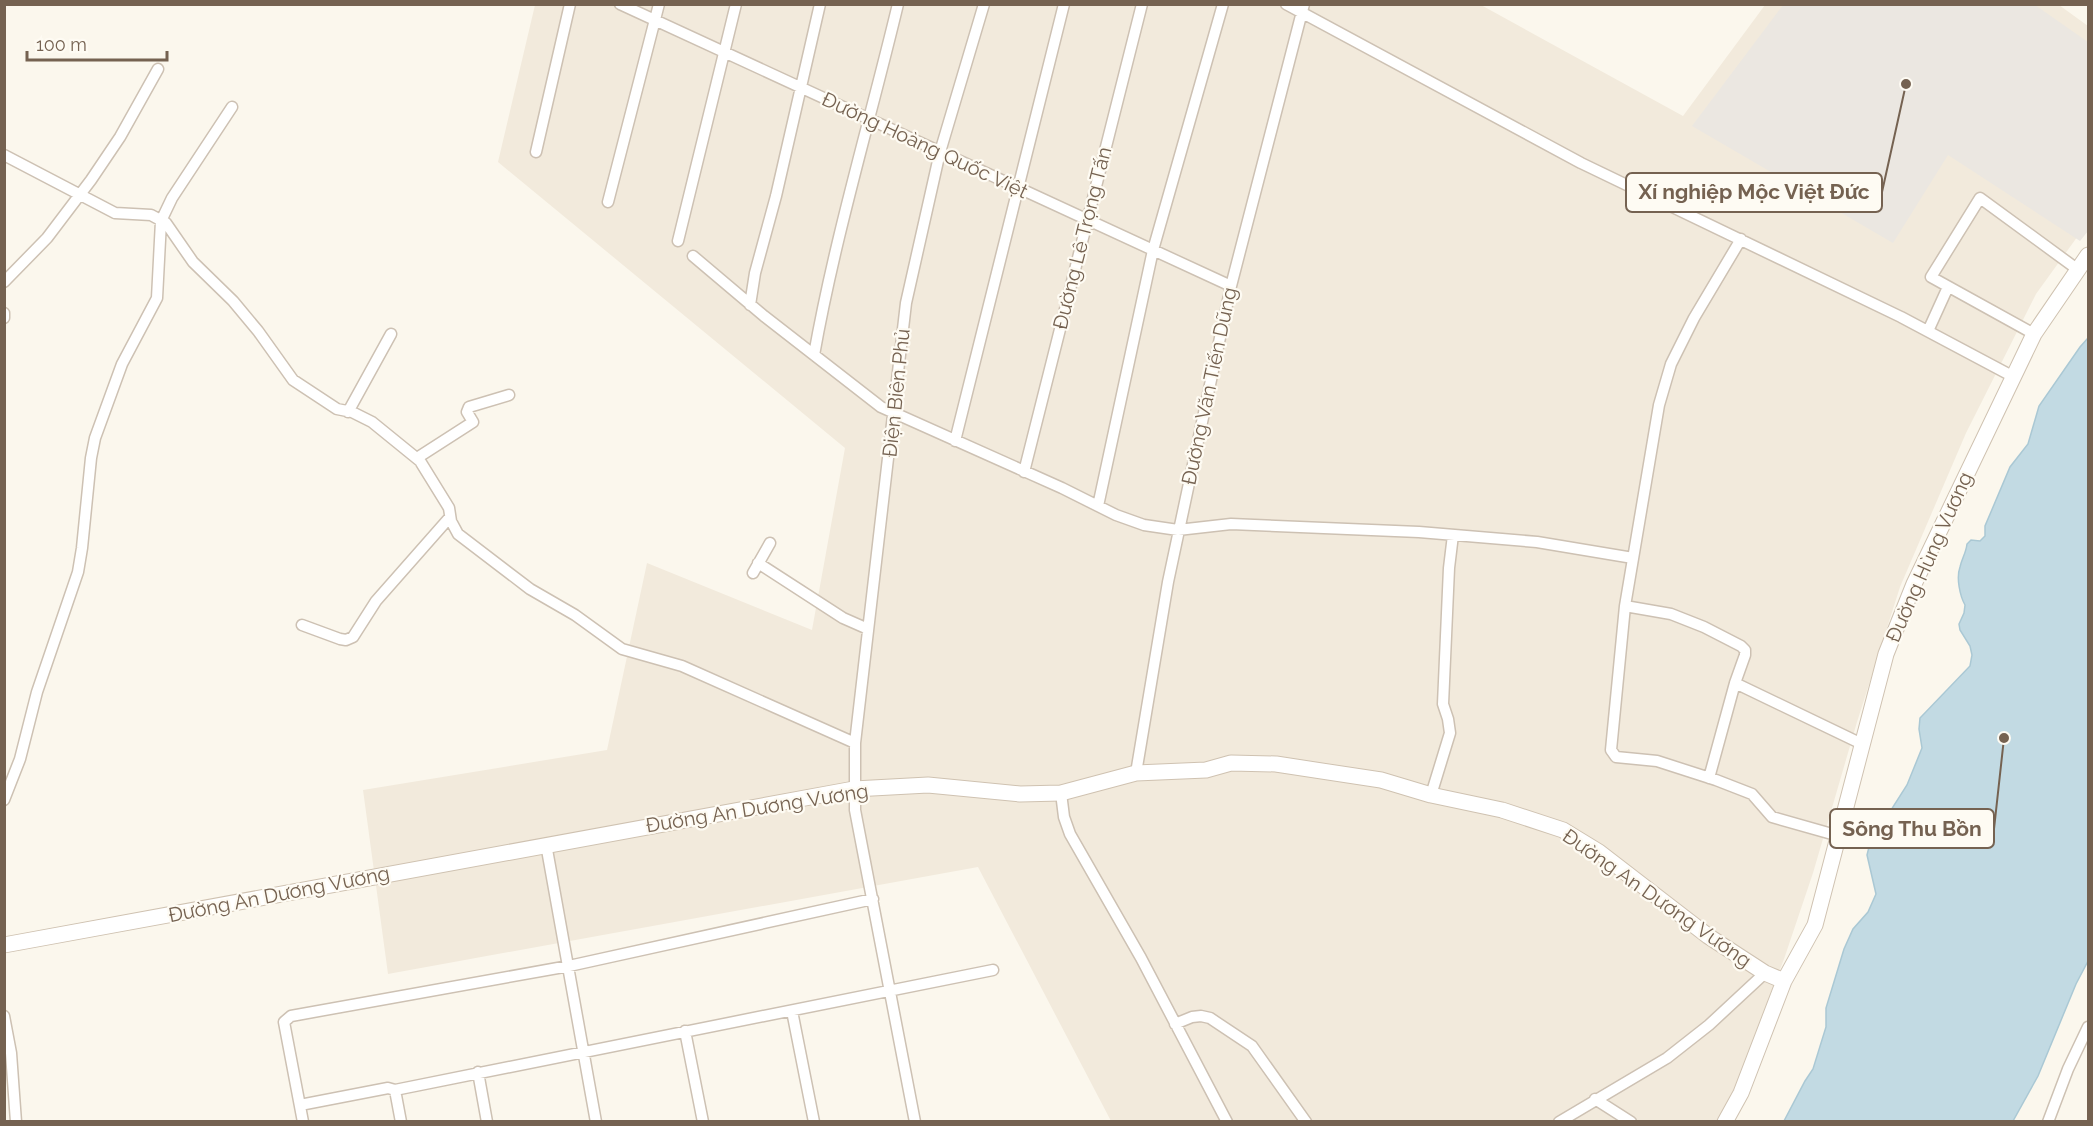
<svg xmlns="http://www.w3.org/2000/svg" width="2093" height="1126" font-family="Raleway,sans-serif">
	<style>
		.residential { fill: #f2eadc }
		.industrial { fill: #ebe7e1 }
		.water { fill: #c2dae3; stroke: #aac8d4; stroke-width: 1.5 }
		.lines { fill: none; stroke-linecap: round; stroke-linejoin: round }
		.street-casing { stroke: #cdc1b3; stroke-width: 13 }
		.secondary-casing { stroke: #cfc2b1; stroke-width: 17 }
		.street { stroke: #fff; stroke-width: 10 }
		.secondary { stroke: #fff; stroke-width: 15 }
		.labels { text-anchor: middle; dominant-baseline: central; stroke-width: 4.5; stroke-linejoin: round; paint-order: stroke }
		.street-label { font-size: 20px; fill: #756251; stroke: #fefbf3 }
		.leader { fill: none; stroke: #756251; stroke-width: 2 }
		.callout-dot { fill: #756251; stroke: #fefbf3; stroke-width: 2 }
		.callout { fill: #fefbf3; stroke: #756251; stroke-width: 2 }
		.callout-label { font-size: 21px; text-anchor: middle; font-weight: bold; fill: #756251 }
	</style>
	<rect width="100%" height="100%" fill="#fbf7ed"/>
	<!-- residential -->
	<path class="residential" d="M535,5h946l202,111 82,-111h294l29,21v196l-52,72 -70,139 -66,154 -43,135 -44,151 -29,86 -29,75 -26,87h-618l-133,-254 -590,107 -25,-184 244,-40 40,-187 165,67 33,-182 -347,-286z"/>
	<!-- industrial -->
	<path class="industrial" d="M1783,5h252l53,37v189l-8,10 -132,-86 -55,88 -201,-117z"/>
	<!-- water -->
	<path class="water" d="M2088,338v623l-12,23 -38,92 -25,45h-229l21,-40 8,-12 13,-42v-19l18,-59 9,-20 15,-17 8,-18 -9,-39 3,-12 37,-58 15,-37 -3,-19 1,-11 50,-52 2,-11 -2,-9 -10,-16 -1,-6 5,-11 1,-8c-5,-9 -9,-27 -5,-38 2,-9 6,-14 7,-23l4,-4 9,1 5,-5v-10l25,-59 18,-23 11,-38 41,-59z"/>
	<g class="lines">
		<!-- street casing -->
		<g class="street-casing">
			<path id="street" d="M620,4l611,282
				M1286,4l295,159 320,154 111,59
				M536,152l34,-148
				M4,155l111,58 36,2 15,8 27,39 40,39 25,30 35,49 44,29 15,3 20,10 48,39 29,47 2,13 7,13 72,55 45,26 47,34 60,17 173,77
				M608,202l51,-198
				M1741,239l-47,79 -23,46 -12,41 -34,201 -14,144 5,7 41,4 59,19 36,14 20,23 67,19
				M678,241l58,-237
				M693,256l71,60 117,91 181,81 54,27 28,10 34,5 53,-6 188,8 118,10 96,16
				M4,282l43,-44 44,-58 29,-43 38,-68
				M750,305l5,-32 21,-77 44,-192
				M4,313v5
				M1928,331l20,-44
				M2034,334l-103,-57 49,-79 97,71
				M814,355c21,-118 56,-234 84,-351
				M348,412l43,-78
				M955,441l109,-437
				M417,458l56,-36 -6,-10 2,-5 40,-12
				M1024,472l118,-468
				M1098,506l55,-256 70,-246
				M758,563l85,55 25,11
				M753,573l17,-30
				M1625,606l46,8 33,13 37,19 4,4v5l-10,28 -26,95
				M302,625l38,14 6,1 7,-3 23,-36 74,-84
				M1735,683l127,61
				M1136,773l32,-191 63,-296 73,-282
				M1061,793l3,24 6,17 71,124 86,164
				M1431,795l19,-62 -2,-14 -5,-15 6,-136 4,-33
				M4,800l16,-41 17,-67 41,-120 4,-24 9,-90 4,-20 27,-74 35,-66 4,-77 11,-23 60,-91
				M546,844l50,278
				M792,1011l22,111
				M4,1016l7,37 5,69
				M1175,1024l17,-7 9,-1 9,2 42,28 54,76
				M685,1031l18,91
				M478,1072l9,50
				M395,1090l6,32
				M1595,1099l36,23
				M300,1105l88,-17 7,2 598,-120
				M303,1122l-19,-100 7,-6 278,-50 304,-67
				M915,1122l-60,-312v-67l51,-440 34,-151 44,-148
				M1559,1122l108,-64 42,-33 56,-52
				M2048,1122l20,-53 20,-42"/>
		</g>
		<!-- secondary casing -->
		<g class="secondary-casing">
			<path id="secondary" d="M4,945l850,-156 74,-4 92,9 41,-1 75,-20 70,-3 25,-7 45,1 105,16 50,15 71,15 61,20 36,22 109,84 57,37 19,8
				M1725,1122l16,-29 43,-112 31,-56 71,-271 28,-70 120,-250 54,-79"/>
		</g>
		<!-- street -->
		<use href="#street" class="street"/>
		<!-- secondary -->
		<use href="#secondary" class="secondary"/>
	</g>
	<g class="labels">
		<!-- street labels -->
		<g class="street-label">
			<text transform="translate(925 145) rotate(25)">Đường Hoàng Quốc Việt</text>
			<text transform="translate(1082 238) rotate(-76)">Đường Lê Trọng Tấn</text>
			<text transform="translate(1209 386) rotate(-78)">Đường Văn Tiến Dũng</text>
			<text transform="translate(896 393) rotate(-84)">Điện Biên Phủ</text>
			<text transform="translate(1929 557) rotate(-66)">Đường Hùng Vương</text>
			<text transform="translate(757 808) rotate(-9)">Đường An Dương Vương</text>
			<text transform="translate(279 894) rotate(-11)">Đường An Dương Vương</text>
			<text transform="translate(1657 898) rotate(35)">Đường An Dương Vương</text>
		</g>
	</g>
	<!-- callouts -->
	<path class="leader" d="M1906 84L1882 192M2004 738L1994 829"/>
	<g class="callout-dot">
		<circle cx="1906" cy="84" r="6"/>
		<circle cx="2004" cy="738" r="6"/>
	</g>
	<g class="callout">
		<rect x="1626" y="173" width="256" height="39" rx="6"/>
		<rect x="1830" y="809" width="164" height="39" rx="6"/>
	</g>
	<g class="callout-label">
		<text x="1754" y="199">Xí nghiệp Mộc Việt Đức</text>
		<text x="1912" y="836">Sông Thu Bồn</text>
	</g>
	<!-- border -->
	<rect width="2093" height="1126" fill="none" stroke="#756251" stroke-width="12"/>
	<!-- scale -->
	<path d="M27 51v9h140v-9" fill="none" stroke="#756251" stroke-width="3"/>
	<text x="36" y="51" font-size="18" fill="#756251" stroke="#fefbf3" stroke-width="4.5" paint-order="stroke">100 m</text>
</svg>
